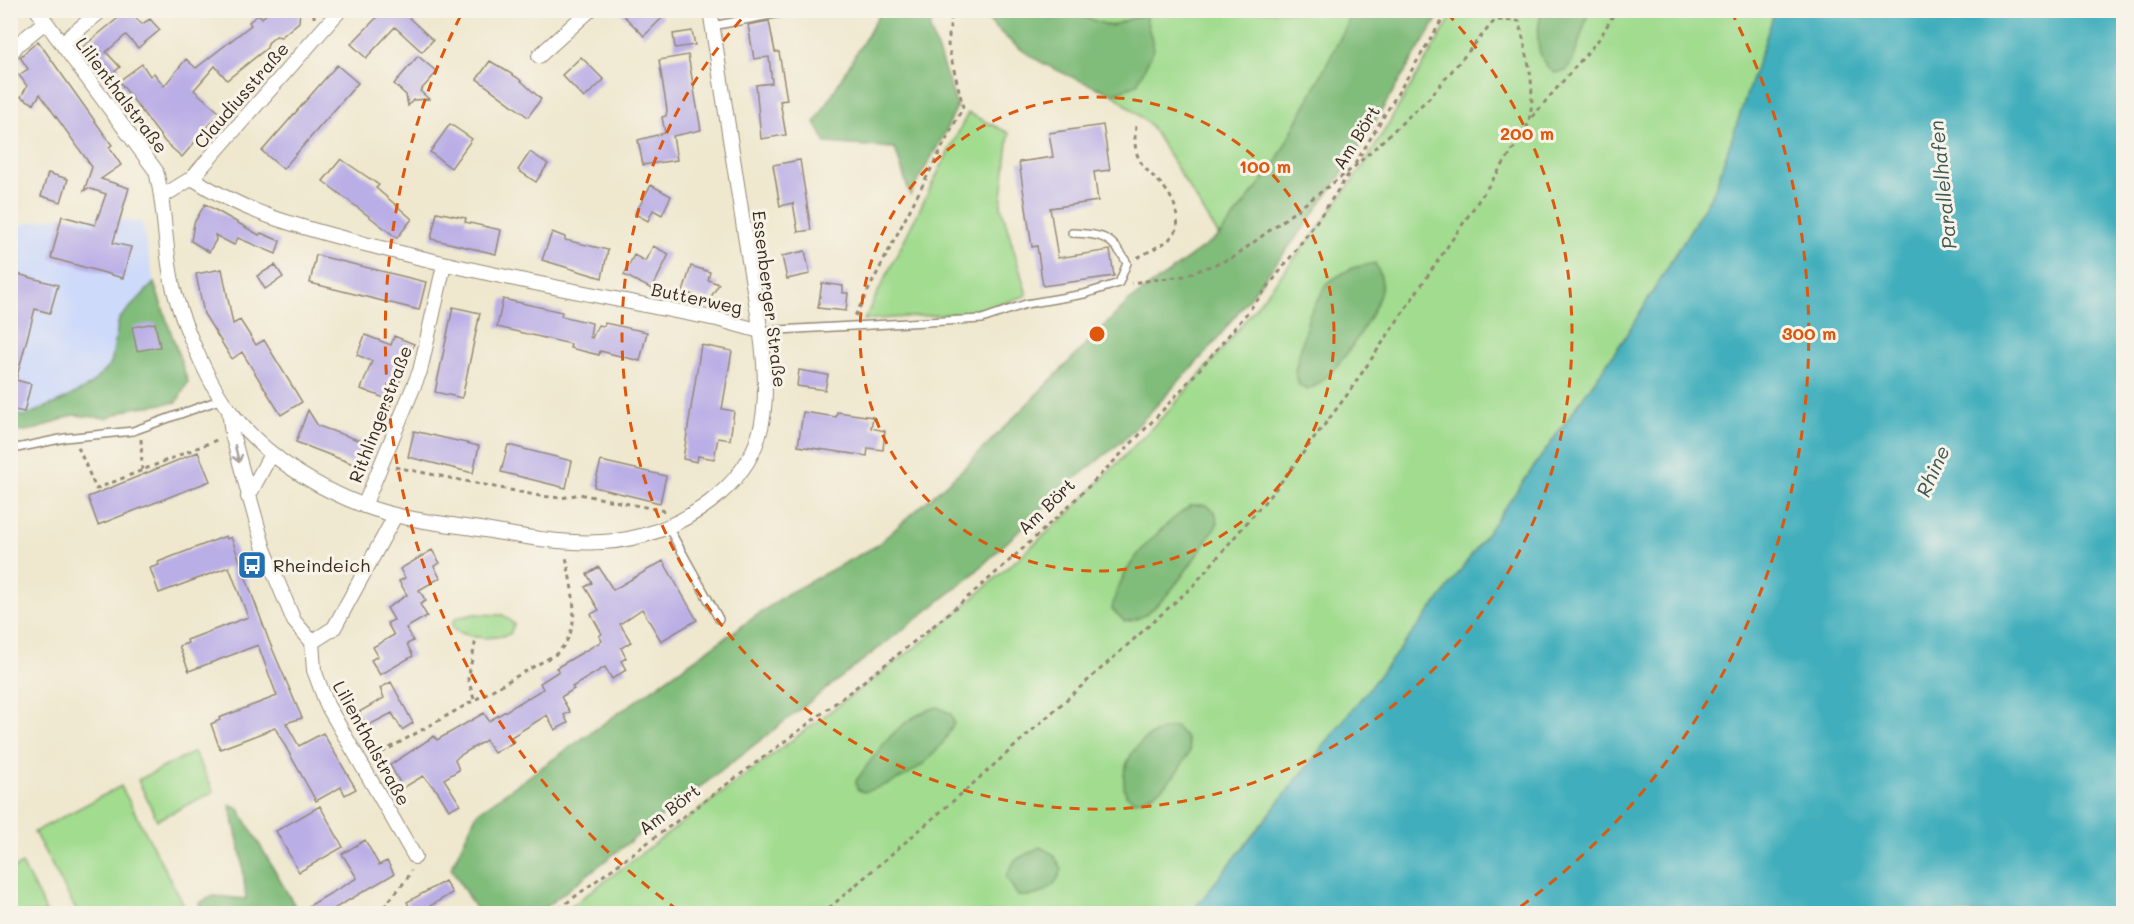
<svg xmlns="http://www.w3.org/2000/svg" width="2134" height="924" font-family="Mali,sans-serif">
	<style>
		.built { fill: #cedafa }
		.green { fill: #a1dc8f; stroke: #6e8356; stroke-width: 1.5 }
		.forest { fill: #80bc7a; stroke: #5e734c; stroke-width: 1.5 }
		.water { fill: #3faebc; stroke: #3d6c6d; stroke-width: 1.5 }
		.building { fill: #baaee6 }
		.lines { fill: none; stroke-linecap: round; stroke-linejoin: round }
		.service-casing { stroke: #958976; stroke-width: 10 }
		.minor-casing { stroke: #958976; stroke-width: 16 }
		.path { stroke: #958976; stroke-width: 3; stroke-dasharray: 4.5 4.5; stroke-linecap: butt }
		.service { stroke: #fff; stroke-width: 7 }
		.minor { stroke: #fff; stroke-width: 14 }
		.oneway { stroke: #a79f9a }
		.ring { fill: none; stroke: #df570d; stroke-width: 3; stroke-dasharray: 10 8 }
		.labels { text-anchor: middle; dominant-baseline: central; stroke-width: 6; stroke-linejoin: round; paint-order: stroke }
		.street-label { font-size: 18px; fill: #3b2a1e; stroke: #f7f3e8 }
		.poi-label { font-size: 18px; fill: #3b2a1e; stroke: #f7f3e8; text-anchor: start }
		.water-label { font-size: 20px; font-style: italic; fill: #3c5855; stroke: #f7f3e8 }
		.centre { fill: #df570d; stroke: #f7f3e8; stroke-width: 3 }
		.ring-label { font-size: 18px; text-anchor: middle; font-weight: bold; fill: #df570d; stroke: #f7f3e8; stroke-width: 6; stroke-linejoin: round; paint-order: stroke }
	</style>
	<rect width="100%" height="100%" fill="#f7f3e8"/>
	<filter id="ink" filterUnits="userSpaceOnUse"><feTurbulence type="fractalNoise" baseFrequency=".0167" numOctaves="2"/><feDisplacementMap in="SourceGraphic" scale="12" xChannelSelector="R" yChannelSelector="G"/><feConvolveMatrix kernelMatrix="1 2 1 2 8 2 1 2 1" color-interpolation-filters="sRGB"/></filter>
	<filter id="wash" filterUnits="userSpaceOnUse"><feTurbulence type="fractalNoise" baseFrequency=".008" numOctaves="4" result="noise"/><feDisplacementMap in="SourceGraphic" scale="24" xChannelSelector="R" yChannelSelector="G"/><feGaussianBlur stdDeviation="1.35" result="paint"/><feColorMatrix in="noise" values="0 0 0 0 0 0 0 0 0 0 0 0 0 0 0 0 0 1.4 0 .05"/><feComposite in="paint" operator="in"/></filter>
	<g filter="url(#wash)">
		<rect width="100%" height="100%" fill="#efe8cf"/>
		<!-- built -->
		<path class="built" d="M62,216l80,6 12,61 -35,36 -8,45 -22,22 -26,14 -38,16 -14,-2v-187z"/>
		<!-- green -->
		<path class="green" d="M1066,11h285l-4,14 -73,141 -55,70 -69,-111 -37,-31 24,-10 7,-70 -34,12z
			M1455,11h320l-61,180 -92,151 -176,249 -255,322 -630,1 368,-277 139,-123 104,-107 47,-54 95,-119 50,-69z
			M968,113l41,20 -8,73 26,89 -47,17 -116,8z
			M475,614l28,1 11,9 -4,10c-22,6 -35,5 -56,-4l-2,-6 4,-6z
			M194,752l20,40 -57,28 -19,-40z
			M121,786l67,127h-110l-44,-81z
			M22,864l25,49h-36v-43z"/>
		<!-- forest -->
		<path class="forest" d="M882,10l52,1 -4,18 27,77 -12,27 -35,62 -15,-47 -69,-5 -11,-20z
			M1351,10l91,1 -90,148 -47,67 -94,121 -85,91 -54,43 -103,97 -431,335h-60l-27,-45 26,-55 310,-219 89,-48 88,-78 164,-166 91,-66 55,-70 73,-141z
			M981,11h85l44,15 35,-12 9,35 -17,35 -24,10c-53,-21 -96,-37 -132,-83z
			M1542,11h47l-15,47 -8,13 -11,2c-21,-13 -19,-41 -13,-62z
			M1375,263c4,8 9,17 6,27 -6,27 -48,91 -74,100l-8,-5 -4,-14 14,-56 19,-33 24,-14z
			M154,283l34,99 -11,20 -44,6 -26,10 -34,-3 -36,14 -26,4v-19l14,2 38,-16 26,-14 22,-22 8,-45z
			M1191,505h15l9,7 3,11c-18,26 -61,102 -94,98l-12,-12c8,-44 44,-78 79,-104z
			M938,707l13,7 3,9c-18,40 -51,59 -91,69l-6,-3 -1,-8c22,-31 43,-64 82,-74z
			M1176,727l11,12 3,12c-12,22 -29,46 -56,50l-8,-6c-10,-33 16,-65 50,-68z
			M230,805l9,4 60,104h-97l-3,-10 14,-7 33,3 -4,-40z
			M1040,847l13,7 9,15c-6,20 -23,29 -44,27l-12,-19 9,-17z"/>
		<!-- water -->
		<path class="water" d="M1775,11h348v902h-932l255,-322 176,-249 92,-151z"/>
		<g id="blocks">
			<!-- building -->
			<path class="building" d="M128,10l14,14 8,-5 10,11 -22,18 -12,-13 -20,17 14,15 -13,12 -27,-30z
				M271,10h29l-1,12 -18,15 -5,-1 -8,7 -1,5 -40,32 -12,-14 -21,24 26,23 -38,44 -17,-15 -46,-61 23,-17 8,12 4,-3 10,13 22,-27 10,9 55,-43 -2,-3 10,-8 3,4z
				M384,10h29l-5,7 25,23 -11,12 -27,-25 -29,31 -15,-14z
				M618,10h38l7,7 -19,19z
				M769,21l6,31h4l8,48 -7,1 6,34 -25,4 -5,-54 16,-2 -3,-26 -15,2 -6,-34z
				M692,31l3,14 -20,3 -2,-14z
				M38,41l74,104 -3,2 12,18 -20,14 28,9 -16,55 18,4 -8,31 -72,-20 11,-42 33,9 11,-31 -18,-6 -4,3 8,-24 -52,-73 -6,10 -13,-7 6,-11 -8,-11 9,-6 -8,-12z
				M688,55l13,75 -28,6 4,24 -34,5 -5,-25 27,-7 -3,-16 4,-1 1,-6 -8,-50z
				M418,56l19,16 -17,19 9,8 -16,1 -5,6 -2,-11 -12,-11z
				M581,57l23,23 -20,18 -22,-23z
				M490,61l28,17 23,21 -13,18 -51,-38z
				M337,65l21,18 -75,86 -21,-18z
				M450,124l22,15 -21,29 -21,-16z
				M1103,125l7,45 -16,2 4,29 -48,7 8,50 52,-8 4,26 -71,10 -6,-40 -5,1 -13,-85 34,-5 -4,-24z
				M530,152l18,12 -12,18 -18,-12z
				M341,159l38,26 -3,3 36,31 -15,19 -74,-57z
				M800,160l11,70 -13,2 -5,-29 -13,3 -7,-41z
				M48,173l20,6 -7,23 -20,-6z
				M651,185l20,11 -9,19 -9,-5 -5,11 -13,-7z
				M205,204l54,31 2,-2 19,8 -4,13 -38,-16 -4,7 -19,-10 1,5 -7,12 -18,-11 3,-18z
				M437,212l29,6 -1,4 36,8 -5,24 -65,-15z
				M552,232l13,5v3l43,10 -6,28 -60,-18z
				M653,246l16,8 -17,35 -28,-14 10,-20 11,6z
				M805,251l5,23 -23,5 -5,-23z
				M316,255l110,27 -7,28 -109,-27z
				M275,265l8,12 -18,12 -8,-13z
				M691,266l19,6 -2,8 11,4 -10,16 -26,-8z
				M222,269l11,55 7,-4 16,25 8,-5 38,62 -21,13 -39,-63 -10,7 -28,-45 -8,-40z
				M10,272l48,13 -8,28 -15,-4 -19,71 15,4 -7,28 -14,-3z
				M822,283l21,3v7h5l-2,18 -28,-3z
				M503,299l59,13 -1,4 31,7 -2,14 2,1 6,-13 6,1 1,-3 42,9 -7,29 -40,-10 -1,4 -29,-7 1,-4 -74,-17z
				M453,307l27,6 -18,85 -27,-6z
				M155,323l5,24 -23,4 -5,-24z
				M365,335l26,10 3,-9 20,8 -22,57 -31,-12 11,-28 -15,-6z
				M701,345l31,6 -10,58 12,2 -4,29 -12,-2 -4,21 -16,-3 -1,6 -14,-3z
				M799,370l29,5 -3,15 -28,-4z
				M308,410l10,16 57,20 -9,23 -70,-27z
				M803,412l33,5 1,-5 36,5 -2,11 14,3 -2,19 -15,-2 -1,8 -69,-10z
				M414,431l65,15 -6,27 -65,-16z
				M508,445l64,16 -6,27 -65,-16z
				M198,452l12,29 -112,44 -10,-28z
				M601,461l65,15 -6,27 -66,-16z
				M226,536l1,3 4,-2 38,104 33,77 -16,5 13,23 24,-13 33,56 -11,6 -4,-8 -25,14 -41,-73 -55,21 -9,-25 9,-4 -1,-2 58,-22 -19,-51 -69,26 -10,-25 9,-3 -1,-3 61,-23 -19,-50 -70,26 -9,-25 9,-3 -1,-3z
				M432,550l8,13 -6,3 6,12 -21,12 7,11 -6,3 7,12 -21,12 7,13 -6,3 6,12 -33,19 -9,-15 7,-4 -5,-9 21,-12 -7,-12 7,-3 -7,-12 20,-13 -8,-14 6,-3 -5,-9z
				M663,561l34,59 -36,21 -19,-32 -22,15 11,18 -10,6 5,10 -5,3 5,9 -14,9 -7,-12 -33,20 2,2 -13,8 9,15 -6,3 4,8 -13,7 -8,-15 -36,22 3,5 -20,11 -8,-13 -27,16 -4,4 4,10 -15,9 16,25 -11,6 -11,-18 -15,-16 -20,12 -13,-23 44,-29 3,4 47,-27 5,8 54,-32 -3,-6 19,-12 -3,-3 46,-27 -3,-5 3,-2 -11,-20 8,-4 -14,-23 7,-4 -5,-9 12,-7 14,23z
				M391,682l22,41 -11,7 -10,-17 -25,13 -8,-14 25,-14 -4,-10z
				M320,806l23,41 -44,25 -23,-41z
				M365,840l14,25 8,-4 7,13 -69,40h-30l62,-36 -15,-24z
				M445,881l7,12 -22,13 4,8h-21l-6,-12z"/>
		</g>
	</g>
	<g filter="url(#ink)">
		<use href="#blocks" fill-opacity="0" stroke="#958976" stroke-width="1.5"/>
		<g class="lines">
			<!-- service casing -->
			<g class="service-casing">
				<path id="service" d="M712,26l85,-16
					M760,331l222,-12 44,-15 58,-10 35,-11 8,-20c-15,-27 -26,-29 -55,-30
					M17,448l48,-10 68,-7 89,-32
					M668,527l51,92"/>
			</g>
			<!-- minor casing -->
			<g class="minor-casing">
				<path id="minor" d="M37,10l119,161c10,38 8,77 17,115 8,34 35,97 56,124 35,45 83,76 136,96 35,13 72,17 108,22 88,15 160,32 237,-26 22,-17 41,-39 49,-67 16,-50 -4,-134 -12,-187 -12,-79 -25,-158 -37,-238
					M62,43l40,-33
					M10,55l8,-11 27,-22
					M539,56l51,-46
					M192,178c56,37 112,50 177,67 115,30 231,51 348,74l43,12
					M163,196l29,-18 148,-168
					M229,410l3,24 32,115 30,72 18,21 2,28 13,35 88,152
					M248,497l22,-41
					M364,506l56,-135 24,-106
					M312,642l22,-14 61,-112"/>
			</g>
			<!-- path -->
			<path class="path" d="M314,18v-8
				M1532,117l68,-79 16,-28
				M1136,126c-7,48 23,43 38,78 3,7 3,17 4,24l-10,13 -31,17
				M1355,164l93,-154
				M855,316l108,-209 -15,-62 4,-35
				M141,439l1,31
				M78,447l18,42 123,-50
				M395,467l145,29 22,2 17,-4 86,17
				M474,699l-6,-20 8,-40
				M374,757l182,-103c29,-26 15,-65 10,-98
				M378,914l29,-35 4,-9
				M552,914c124,-94 253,-184 374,-282 158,-129 313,-289 424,-460
				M822,914l145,-125 226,-203 85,-100 69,-91 178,-263c15,-35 2,-76 -6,-111l-24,-1 -66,78 -76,70 -119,89 -50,19 -53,7"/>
			<!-- service -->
			<use href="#service" class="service"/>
			<!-- minor -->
			<use href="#minor" class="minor"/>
		</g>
		<!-- one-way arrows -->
		<defs><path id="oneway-shaft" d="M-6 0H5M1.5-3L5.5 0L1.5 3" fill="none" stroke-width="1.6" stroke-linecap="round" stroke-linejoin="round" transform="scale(1.5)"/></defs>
		<use class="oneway" href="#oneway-shaft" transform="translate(237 454) rotate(76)"/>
	</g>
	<!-- distance rings -->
	<g class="ring">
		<circle cx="1097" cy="334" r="237"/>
		<path d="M1447 13A475 475 0 1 1 747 13"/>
		<path d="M678 910A712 712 0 0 1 463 11M1731 11A712 712 0 0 1 1516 910"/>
	</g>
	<!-- icons -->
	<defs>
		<g id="bus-square" transform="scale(1.5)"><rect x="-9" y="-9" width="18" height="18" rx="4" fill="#1f6fb2" stroke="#f7f3e8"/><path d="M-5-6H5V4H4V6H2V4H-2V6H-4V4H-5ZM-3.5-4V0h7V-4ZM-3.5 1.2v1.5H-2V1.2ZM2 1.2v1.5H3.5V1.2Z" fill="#fff"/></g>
	</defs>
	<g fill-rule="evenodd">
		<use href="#bus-square" x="252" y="565"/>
	</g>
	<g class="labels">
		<!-- street labels -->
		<g class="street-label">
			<text transform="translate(122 95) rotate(53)">Lilienthalstraße</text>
			<text transform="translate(241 95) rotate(-49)">Claudiusstraße</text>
			<text transform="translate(1356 137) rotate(-58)">Am Bört</text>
			<text transform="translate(697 298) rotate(12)">Butterweg</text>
			<text transform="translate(770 299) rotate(83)">Essenberger Straße</text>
			<text transform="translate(380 414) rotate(-69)">Rithlingerstraße</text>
			<text transform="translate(1046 506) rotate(-44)">Am Bört</text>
			<text transform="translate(372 743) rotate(61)">Lilienthalstraße</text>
			<text transform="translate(669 809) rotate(-37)">Am Bört</text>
		</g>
		<!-- poi labels -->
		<g class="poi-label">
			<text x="273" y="565">Rheindeich</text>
		</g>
		<!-- water labels -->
		<g class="water-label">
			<text transform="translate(1942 185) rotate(-96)">Parallelhafen</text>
			<text transform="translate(1932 471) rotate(-66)">Rhine</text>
		</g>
	</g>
	<circle cx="1097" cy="334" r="9" class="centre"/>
	<g class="ring-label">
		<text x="1527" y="140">200 m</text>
		<text x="1265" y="173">100 m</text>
		<text x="1809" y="340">300 m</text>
	</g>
	<!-- margin -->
	<rect width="2134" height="924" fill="none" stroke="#f7f3e8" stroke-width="36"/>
</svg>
